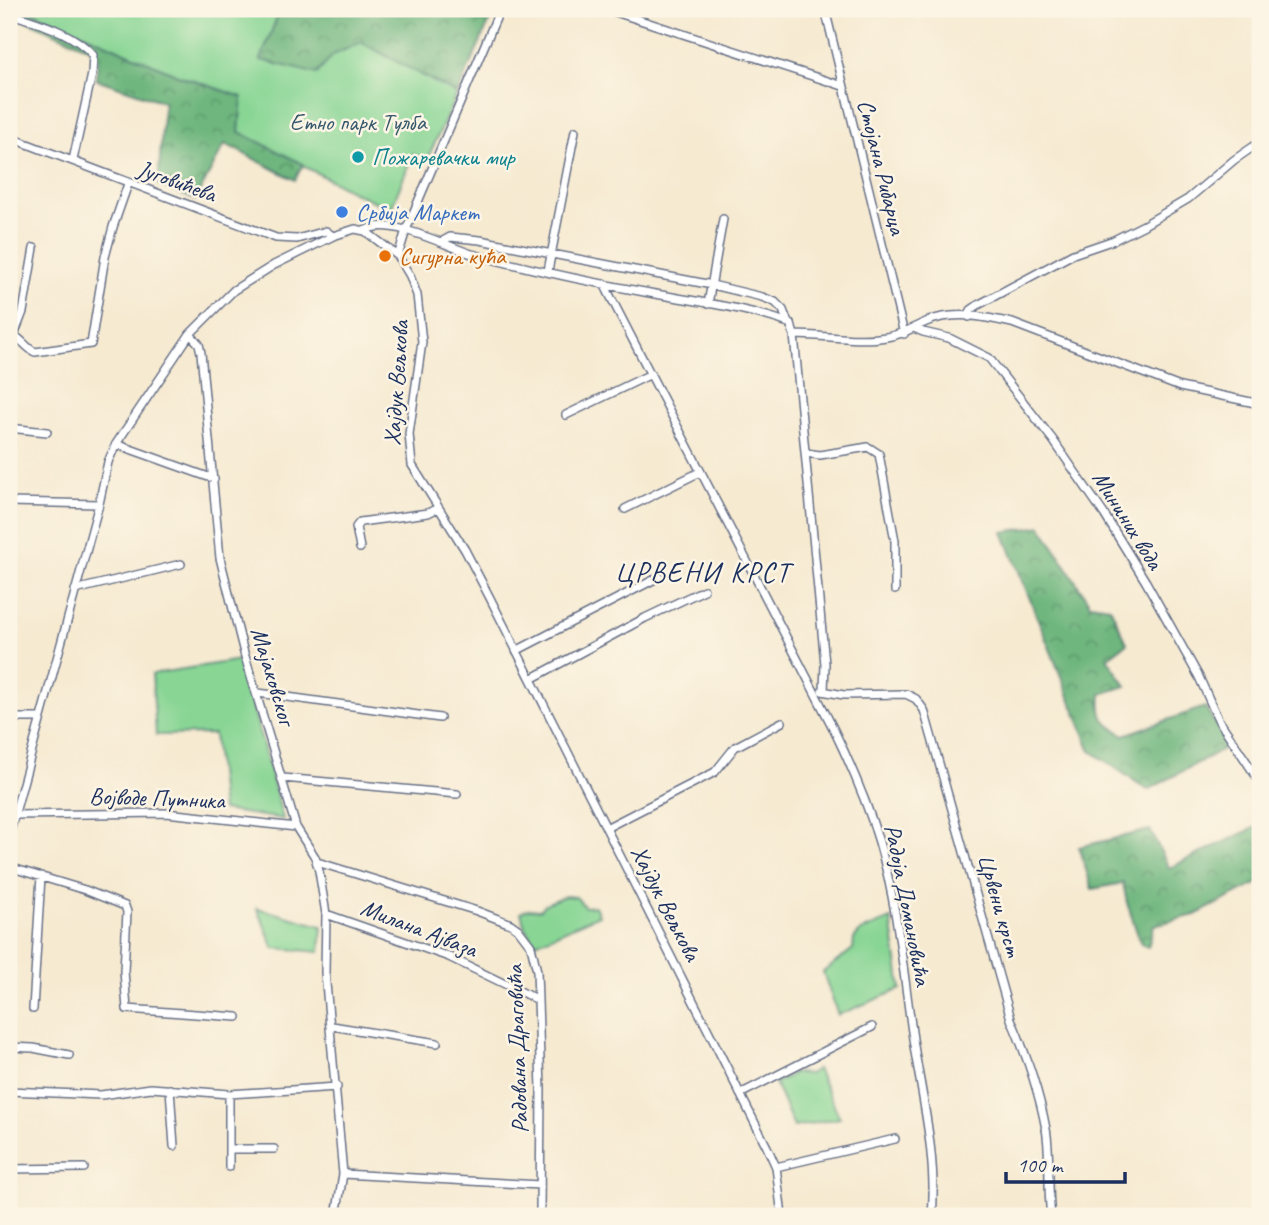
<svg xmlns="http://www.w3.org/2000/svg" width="1269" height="1225" font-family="Caveat,sans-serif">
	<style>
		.green { fill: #88d594; stroke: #528279; stroke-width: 2 }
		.forest { fill: url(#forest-crowns); stroke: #44726e; stroke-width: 2 }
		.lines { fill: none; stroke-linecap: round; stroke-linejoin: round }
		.street-casing { stroke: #687086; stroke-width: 10 }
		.street { stroke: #fff; stroke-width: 7 }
		.culture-dot { fill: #0f9aa8; stroke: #fcf5e5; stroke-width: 2.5 }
		.shop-dot { fill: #3f7fe0; stroke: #fcf5e5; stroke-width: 2.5 }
		.food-dot { fill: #e8710a; stroke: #fcf5e5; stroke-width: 2.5 }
		.labels { text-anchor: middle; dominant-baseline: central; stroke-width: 5; stroke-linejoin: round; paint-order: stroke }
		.park-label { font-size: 24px; fill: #36586c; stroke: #fcf5e5 }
		.culture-label { font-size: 24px; fill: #0d838f; stroke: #fcf5e5; text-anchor: start }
		.street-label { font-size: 24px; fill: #1b2f5e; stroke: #fcf5e5 }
		.shop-label { font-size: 24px; fill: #366cbe; stroke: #fcf5e5; text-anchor: start }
		.food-label { font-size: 24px; fill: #c56008; stroke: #fcf5e5; text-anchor: start }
		.quarter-label { font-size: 28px; letter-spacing: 2px; fill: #1b2f5e; stroke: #fcf5e5 }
	</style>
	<defs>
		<pattern id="forest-crowns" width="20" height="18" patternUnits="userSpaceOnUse" patternTransform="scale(1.75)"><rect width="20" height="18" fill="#6eb67e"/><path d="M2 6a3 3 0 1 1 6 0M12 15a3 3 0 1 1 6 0" fill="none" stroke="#5a946a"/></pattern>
	</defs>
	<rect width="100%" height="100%" fill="#fcf5e5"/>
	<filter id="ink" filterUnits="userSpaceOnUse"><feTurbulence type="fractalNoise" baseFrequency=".0143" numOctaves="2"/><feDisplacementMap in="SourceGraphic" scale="14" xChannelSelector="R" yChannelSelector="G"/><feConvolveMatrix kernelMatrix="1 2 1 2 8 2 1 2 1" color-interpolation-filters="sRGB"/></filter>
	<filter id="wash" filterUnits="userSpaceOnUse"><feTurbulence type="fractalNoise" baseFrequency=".00686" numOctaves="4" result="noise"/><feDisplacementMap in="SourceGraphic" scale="28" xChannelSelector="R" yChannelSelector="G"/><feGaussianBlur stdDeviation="1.57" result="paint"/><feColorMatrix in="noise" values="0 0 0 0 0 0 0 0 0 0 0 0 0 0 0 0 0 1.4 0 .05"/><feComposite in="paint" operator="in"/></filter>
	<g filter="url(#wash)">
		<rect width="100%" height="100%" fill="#f6ead1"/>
		<!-- green -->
		<path class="green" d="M27,9h253l-19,50 72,-4 28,-13 96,52 -30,66 -14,-6 -22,55 -40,-18 -112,-59 2,-35 -61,-21z
			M240,660l43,159 -61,-9 -8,-76 -58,1 -4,-61z
			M565,896l11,1 9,10 10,-1 4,9 -63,28 -11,-15 -4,-16 8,-3 11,1 5,-6z
			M257,908l65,18 -2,26 -46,-4z
			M891,919l10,70 -63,26 -15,-43 30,-23 1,-10 7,-8z
			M817,1069l23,49 -46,9 -19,-44 19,-10 16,1z"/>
		<!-- forest -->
		<path class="forest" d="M9,9h18l153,67 62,21 -3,35 64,32 -8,16 -70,-36 -30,56 -37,-15 6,-83 -68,-23 2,-21 -9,-10 -80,-35z
			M280,9h215l-38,85 -96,-52 -28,13 -16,19 -56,-14z
			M1041,526l49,78 20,3 17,36 -20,15 19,28 -25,8c-2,25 2,28 23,41l81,-28 24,39 -81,44 -57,-39 -88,-219z
			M1260,825v57l-65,33 -41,10 -6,22 -7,-3 -14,-41 -4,-20 -31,6 -13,-42 71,-17 19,38z"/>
	</g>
	<g filter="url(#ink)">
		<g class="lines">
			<!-- street casing -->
			<g class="street-casing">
				<path id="street" d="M606,9l237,77
					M825,9l79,325
					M9,13c28,10 63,18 84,42l-1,19 -19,86
					M9,137l267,101 21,1 29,-8 7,5
					M365,231c23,-16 83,16 107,23 60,16 122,29 183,40 45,8 93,14 136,30l3,11 31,329 -1,27
					M441,242l9,-5 30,3 232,45 50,12 13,5 8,8 5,13
					M398,256l8,-26 94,-221
					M548,271l27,-140
					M604,284l229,444c18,37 34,74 46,114 20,68 25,140 36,210 9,53 22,111 17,164
					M708,304l15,-85
					M969,317l2,-7 7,-5 95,-51 41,-14 30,-15 44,-26 46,-39 26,-18
					M914,328l9,4 26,6 40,20 64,82 51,74 42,68 53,95 19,42 42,63
					M9,334c12,2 15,13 26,18l56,-8 14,-87 8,-30 15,-43
					M190,334l9,10 2,9 19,205 24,95 52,174 19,30 4,14 7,43 -1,58 18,202 -7,42
					M14,335l9,-23 11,-64
					M794,335c30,0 63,7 92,2 16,-2 26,-9 40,-15 27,-12 59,-5 86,1l168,64 80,17
					M566,415l83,-40
					M9,428l38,4
					M116,444l98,35
					M806,453l14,2 48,-8 11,7 16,87v49
					M9,502l90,2
					M625,509l75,-37
					M360,548l-4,-21 4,-5 68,-9 10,-5
					M75,590l106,-26
					M516,651l143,-74
					M531,679l114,-61 59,-28
					M822,691l22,4 62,-1 10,5 8,11 87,309c15,35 28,72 35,110 5,28 1,58 5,87
					M258,693l182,25
					M9,718h31
					M283,778l174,16
					M15,815l151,-2 130,14
					M606,828l109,-56 20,-25 47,-25
					M9,835l90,-331 9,-42 8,-18 74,-110 44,-44 40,-25 59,-29 22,-7 10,2 33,25 12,20 7,19 5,47 -13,92 3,31 53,85 25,48 277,549 9,20 6,49
					M317,862l160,49 34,13 7,5 13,17 6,25 4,118 -1,127
					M9,867l76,23 40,16 2,6 -3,59 3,38 110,8
					M326,914l123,43 87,42
					M33,1009l8,-133
					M332,1026l105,17
					M9,1047l24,1 36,7
					M170,1089l4,57
					M9,1091l92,4 50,-7 78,6 108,-7
					M229,1094v73
					M740,1094l132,-67
					M229,1149h45
					M776,1167l119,-28
					M9,1169l75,-1
					M343,1174l197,11"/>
			</g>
			<!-- street -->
			<use href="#street" class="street"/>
		</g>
	</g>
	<!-- markers -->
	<circle class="culture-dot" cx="358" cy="157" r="7"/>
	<circle class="shop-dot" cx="342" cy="212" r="7"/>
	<circle class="food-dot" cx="385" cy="256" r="7"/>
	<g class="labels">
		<!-- park labels -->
		<g class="park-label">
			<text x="358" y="122">Етно парк Тулба</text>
		</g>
		<!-- culture labels -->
		<g class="culture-label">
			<text x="372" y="157">Пожаревачки мир</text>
		</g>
		<!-- street labels -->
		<g class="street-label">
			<text transform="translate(882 167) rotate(76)">Стојана Рибарца</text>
			<text transform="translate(177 181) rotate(20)">Југовићева</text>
			<text transform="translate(396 383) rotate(-86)">Хајдук Вељкова</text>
			<text transform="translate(1128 520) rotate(58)">Мининих вода</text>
			<text transform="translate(273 676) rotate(73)">Мајаковског</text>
			<text transform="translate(157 798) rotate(2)">Војводе Путника</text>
			<text transform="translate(666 903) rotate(63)">Хајдук Вељкова</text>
			<text transform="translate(908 905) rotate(79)">Радоја Домановића</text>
			<text transform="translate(1000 905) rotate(74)">Црвени крст</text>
			<text transform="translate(419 928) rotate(21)">Милана Ајваза</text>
			<text transform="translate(517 1049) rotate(-92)">Радована Драговића</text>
		</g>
		<!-- shop labels -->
		<g class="shop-label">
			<text x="356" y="212">Србија Маркет</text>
		</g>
		<!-- food labels -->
		<g class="food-label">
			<text x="399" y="256">Сигурна кућа</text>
		</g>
		<!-- quarter labels -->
		<g class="quarter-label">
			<text x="703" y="572">ЦРВЕНИ КРСТ</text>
		</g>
	</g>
	<!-- margin -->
	<rect width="1269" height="1225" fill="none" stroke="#fcf5e5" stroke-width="35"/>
	<!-- scale -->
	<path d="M1006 1172v10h119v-10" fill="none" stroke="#1b2f5e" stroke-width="3.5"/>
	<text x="1017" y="1172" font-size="21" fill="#1b2f5e" stroke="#fcf5e5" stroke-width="5" paint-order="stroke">100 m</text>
</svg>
